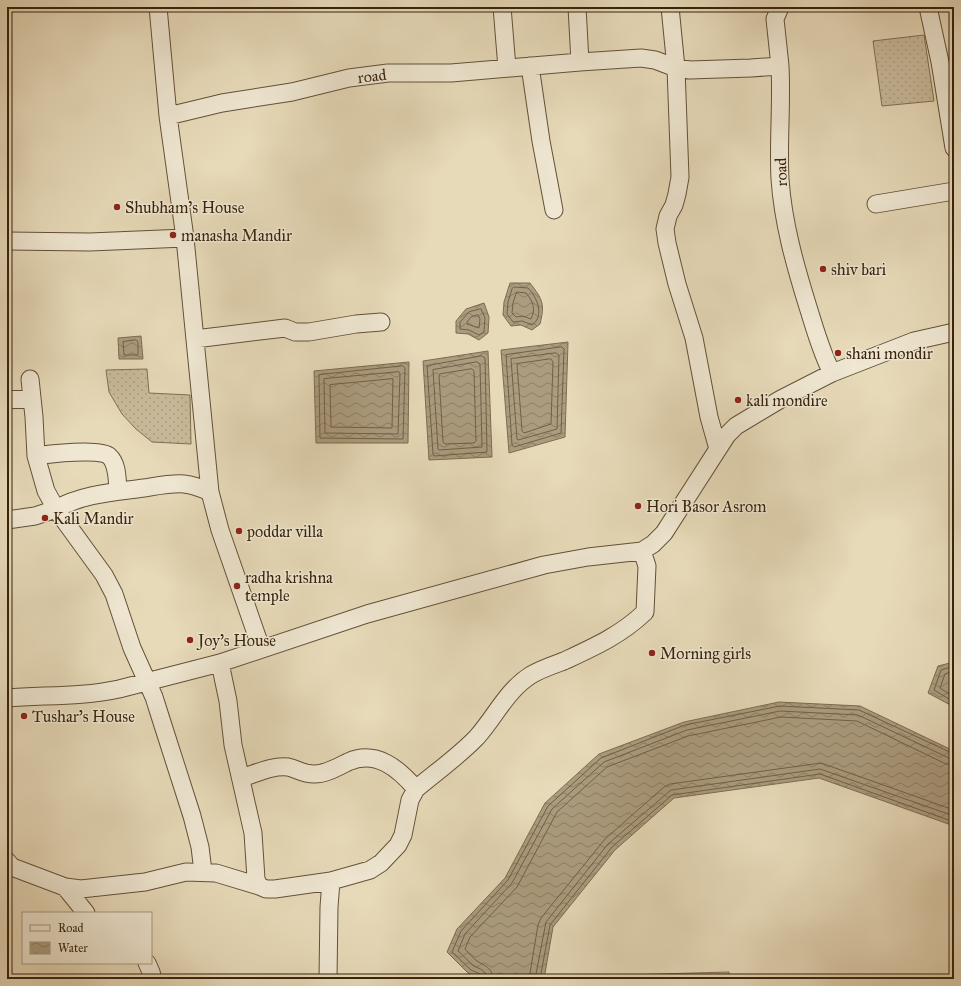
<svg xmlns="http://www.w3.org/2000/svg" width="961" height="986" font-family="'IM FELL Great Primer',serif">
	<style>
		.grass { fill: url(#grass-dots); stroke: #806f54 }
		.water { fill: url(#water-waves); stroke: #7d6c51 }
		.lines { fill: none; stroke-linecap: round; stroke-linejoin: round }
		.shore { stroke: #716046; stroke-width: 1 }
		.minor-casing { stroke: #635138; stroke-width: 19 }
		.minor { stroke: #efe7d2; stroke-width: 17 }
		.poi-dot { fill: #8f2418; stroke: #efe7d2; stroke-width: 1.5 }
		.labels { text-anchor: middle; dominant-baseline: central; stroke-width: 3; stroke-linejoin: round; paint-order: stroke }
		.street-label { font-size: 16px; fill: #37230d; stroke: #efe7d2 }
		.poi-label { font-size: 16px; fill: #37230d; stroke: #efe7d2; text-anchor: start }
	</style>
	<defs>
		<pattern id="grass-dots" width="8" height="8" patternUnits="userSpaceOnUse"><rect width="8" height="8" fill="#c9bb9c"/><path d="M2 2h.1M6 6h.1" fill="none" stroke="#ada085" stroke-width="1.8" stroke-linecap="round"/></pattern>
		<pattern id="water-waves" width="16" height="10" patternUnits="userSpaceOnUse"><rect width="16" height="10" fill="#ab9c7f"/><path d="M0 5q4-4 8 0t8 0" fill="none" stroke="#8c7f66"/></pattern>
	</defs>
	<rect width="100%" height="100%" fill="#e7dab9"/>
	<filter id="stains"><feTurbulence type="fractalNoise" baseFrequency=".005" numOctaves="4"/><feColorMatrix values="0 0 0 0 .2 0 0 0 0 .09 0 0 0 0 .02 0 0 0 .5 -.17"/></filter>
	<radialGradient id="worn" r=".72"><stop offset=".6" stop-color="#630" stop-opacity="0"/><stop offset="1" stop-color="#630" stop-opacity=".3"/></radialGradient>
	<!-- grass -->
	<path class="grass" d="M924,35l10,66 -52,5 -9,-65z
		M147,369l2,24 41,2 1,49 -39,-2 -16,-13 -14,-15 -13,-22 -3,-22z
		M729,972v7h-106v-4z"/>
	<!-- water -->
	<path class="water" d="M510,283h20c13,17 15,21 10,41l-8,6 -11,-5 -10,1 -8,-11 1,-13z
		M484,303l5,14 -1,16 -9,7 -11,-6 -12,-1v-12l10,-12z
		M141,336l2,23h-24l-1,-21z
		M568,342l-3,95 -56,16 -8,-103z
		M488,351l4,106 -63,3 -6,-99z
		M409,362l-1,81h-92l-2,-72z
		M954,662v45l-26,-14 10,-27z
		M779,702l81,4 94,45v75l-135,-48 -145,20 -59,52 -62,77 -9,52h-63l-13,-6 -21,-21 10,-23 48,-51 40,-75 54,-49 85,-32z"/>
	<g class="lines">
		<!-- shore -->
		<path class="shore" d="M514,287l14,1c9,9 17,28 4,37l-10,-4 -9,1 -6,-8 1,-12 4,-13z
			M517,292l9,1c7,8 10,16 5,26l-8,-3 -7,1 -4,-4 1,-10z
			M481,309l4,9 -1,14 -5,3 -10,-5 -9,-1v-7l9,-10z
			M478,315l2,4 -1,9 -12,-4v-2l4,-5z
			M136,340l2,2v13h-14l-1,-13z
			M562,347l2,2 -3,84 -47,14 -2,-2 -6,-90z
			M556,353l3,2 -2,74 -39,11 -1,-1 -6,-80z
			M482,356l3,2 2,94 -53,4 -1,-2 -6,-88z
			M551,359l2,3 -2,62 -27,9 -2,-2 -5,-67z
			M477,362l3,2 2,83 -43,3 -1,-1 -5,-79z
			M403,366l2,2 -2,71 -83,-1 -1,-63z
			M472,369l2,2 2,70 -2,2 -29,1 -2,-2 -4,-67 1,-1z
			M399,372l1,2 -2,60 -73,-1 -1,-54z
			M393,379l-1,49 -61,-1 -1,-42z
			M954,666l-13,4 -7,20 20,12
			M954,671l-9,3 -5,14 14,9
			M482,979l-2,-5 -9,-4 -19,-18 9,-21 47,-51 40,-74 53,-48 84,-33 95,-19 79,4 95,44
			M487,979c-1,-10 -7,-9 -14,-14 -5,-4 -10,-10 -15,-14l7,-17 47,-51 40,-74 52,-47 83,-32 93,-19 78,4 91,43 5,1
			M493,979c-1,-12 -8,-13 -16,-18 -4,-3 -8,-8 -12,-12l5,-12 47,-50 40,-75 50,-45 81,-31 93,-19 76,4 89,43 8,1
			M529,979l9,-54 3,-7 64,-79 59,-52 6,-3 151,-21 133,47
			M535,979l11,-57 62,-78 63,-54 149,-21 134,47
			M540,979l10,-54 62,-78 60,-52 148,-21 134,48"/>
		<!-- minor casing -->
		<g class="minor-casing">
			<path id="minor" d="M158,7l10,109 17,122 25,254 10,38 41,118
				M502,7l5,61
				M670,7l6,61 4,109 -3,17 -3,11 -6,11 -3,13 2,14 10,41 17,54 15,79 9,32
				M780,7l-5,12 5,47
				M928,7l12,55 14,86
				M580,62l61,-4 14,2 21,8 14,2 61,-2 29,-2c2,38 -2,76 0,113 3,44 15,86 28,128 7,22 13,45 24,66
				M530,66l11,75 13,69
				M168,116l54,-13 70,-11 57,-14 39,-5h63l129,-11 -3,-55
				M876,204l78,-13
				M7,241l83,1 95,-4
				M195,339l90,-11 10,4h14l47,-8 25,-2
				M30,379l4,38 2,39
				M7,400l25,-2
				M7,520l28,-4 21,-7 -10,-18 -10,-35c12,-2 65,-8 73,0 9,8 8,24 9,35
				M220,663l8,38 5,44 20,88 3,46 3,7 7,3h9l56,-8
				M7,698c38,-3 75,-1 112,-9l101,-26 147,-49 177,-49 44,-8 54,-6 11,-7 11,-11 63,-98 9,-9 45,-27 51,-26 82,-32 40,-9
				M241,778c14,-4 31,-13 47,-11 9,2 15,7 26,7 12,0 24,-7 34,-12 28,-13 51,7 68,27
				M7,861l5,6 53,20 16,2 64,-7 41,-10 30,1 43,13
				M203,872l-3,-25 -8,-31 -32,-100 -6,-19 -22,-49 -18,-54 -10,-19 -48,-66c26,-15 59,-17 88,-21 13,-2 27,-5 40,-4 10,1 17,4 26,8
				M65,887l21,26
				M147,963l4,9 2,7
				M328,979l1,-72 2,-26 39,-11 11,-7 17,-18 5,-10 7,-35 6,-11c20,-17 43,-33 61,-52 18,-20 30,-47 54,-62 10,-6 22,-10 33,-14 30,-14 57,-26 81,-49l2,-46 -5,-15"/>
		</g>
		<!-- minor -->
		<use href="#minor" class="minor"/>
	</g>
	<!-- markers -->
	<g class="poi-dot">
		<circle cx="117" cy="207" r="4"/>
		<circle cx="173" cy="235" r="4"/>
		<circle cx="823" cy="269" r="4"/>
		<circle cx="838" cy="353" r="4"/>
		<circle cx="738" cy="400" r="4"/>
		<circle cx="638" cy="506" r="4"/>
		<circle cx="45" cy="518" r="4"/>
		<circle cx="239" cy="531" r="4"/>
		<circle cx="237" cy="586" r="4"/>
		<circle cx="190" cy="640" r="4"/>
		<circle cx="652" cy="653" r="4"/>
		<circle cx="24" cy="716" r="4"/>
	</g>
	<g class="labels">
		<!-- street labels -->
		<g class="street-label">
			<text transform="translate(372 76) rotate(-7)">road</text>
			<text transform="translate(781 172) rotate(-92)">road</text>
		</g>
		<!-- poi labels -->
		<g class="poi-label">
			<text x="125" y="207">Shubham's House</text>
			<text x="181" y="235">manasha Mandir</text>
			<text x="831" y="269">shiv bari</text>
			<text x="846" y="353">shani mondir</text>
			<text x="746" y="400">kali mondire</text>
			<text x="646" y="506">Hori Basor Asrom</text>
			<text x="53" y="518">Kali Mandir</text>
			<text x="247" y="531">poddar villa</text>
			<text x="245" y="577">radha krishna<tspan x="245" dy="18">temple</tspan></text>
			<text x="198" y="640">Joy's House</text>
			<text x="660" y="653">Morning girls</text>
			<text x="32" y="716">Tushar's House</text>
		</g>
	</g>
	<!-- margin -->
	<rect width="961" height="986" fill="none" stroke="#e7dab9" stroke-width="24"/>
	<rect x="8" y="8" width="945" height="970" fill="none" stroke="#37230d" stroke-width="2"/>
	<rect x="12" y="12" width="937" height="962" fill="none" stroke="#37230d"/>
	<!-- legend -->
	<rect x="22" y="912" width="130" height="52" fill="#efe7d2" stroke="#a59983"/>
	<rect x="30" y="925" width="20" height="6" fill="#efe7d2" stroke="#a59983"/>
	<text x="58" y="932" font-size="12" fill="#37230d">Road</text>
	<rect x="30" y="942" width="20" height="12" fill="url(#water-waves)" stroke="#a59983"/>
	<text x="58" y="952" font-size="12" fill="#37230d">Water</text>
	<rect width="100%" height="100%" filter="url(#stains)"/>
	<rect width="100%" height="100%" fill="url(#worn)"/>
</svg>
